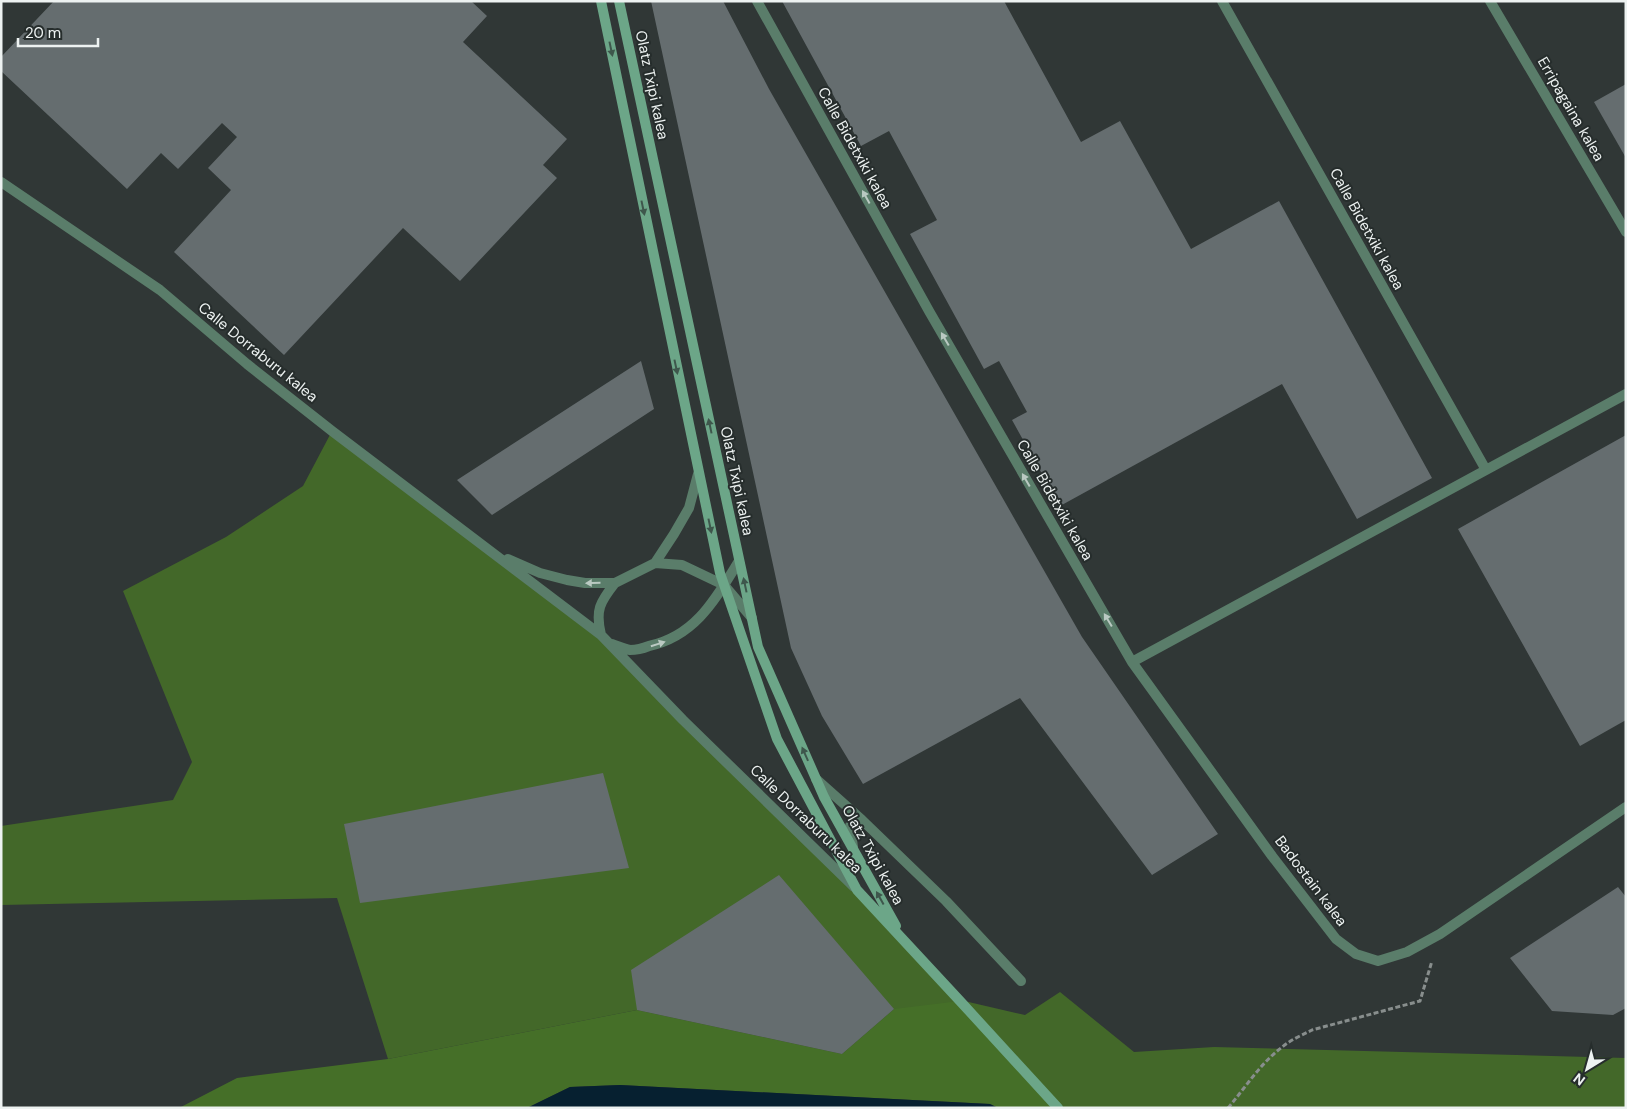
<svg xmlns="http://www.w3.org/2000/svg" width="1627" height="1109" font-family="'DM Sans',sans-serif">
	<style>
		.green { fill: #436829 }
		.forest { fill: #456f28 }
		.water { fill: #062030 }
		.building { fill: #656d6f }
		.lines { fill: none; stroke-linecap: round; stroke-linejoin: round }
		.path { stroke: #888e8d; stroke-width: 3; stroke-dasharray: 5 2.5; stroke-linecap: butt }
		.lane { stroke: #5a7d6a; stroke-width: 10 }
		.street { stroke: #5a7d6a; stroke-width: 10 }
		.secondary { stroke: #6ca688; stroke-width: 10 }
		.oneway { fill: #3e574c }
		.oneway2 { fill: #bac9c2 }
		.labels { text-anchor: middle; dominant-baseline: central; stroke-width: 4; stroke-linejoin: round; paint-order: stroke }
		.street-label { font-size: 15px; fill: #edf2f1; stroke: #262d2c }
	</style>
	<rect width="100%" height="100%" fill="#303736"/>
	<!-- green -->
	<path class="green" d="M332,431l269,204 359,365 65,15 35,-23 74,60 80,-5 412,11v50h-568l-164,-99 -52,45 -205,-44 -249,49 -51,-161 -336,7v-79l172,-26 19,-38 -69,-171 103,-54 77,-51z"/>
	<!-- forest -->
	<path class="forest" d="M960,1001l98,107h-60l-8,-4 -370,-19 -50,2 -43,21h-348l58,-30 151,-19 249,-49 205,44 52,-45z"/>
	<!-- water -->
	<path class="water" d="M620,1085l370,19 8,4h-471l43,-21z"/>
	<!-- building -->
	<path class="building" d="M54,1h417l16,15 -24,26 104,97 -24,26 14,13 -97,103 -57,-53 -119,127 -110,-103 57,-62 -23,-22 29,-31 -15,-14 -44,46 -17,-16 -34,36 -126,-118v-14z
		M651,1h72l46,88 313,548 136,197 -66,41 -132,-177 -157,86 -41,-68 -31,-68z
		M782,1h222l77,141 39,-21 71,128 88,-48 153,277 -75,41 -75,-135 -222,122 -48,-86 15,-8 -28,-51 -15,8 -74,-135 27,-14 -48,-89 -28,15z
		M1626,84v74l-32,-56z
		M641,361l13,48 -162,106 -35,-35z
		M1626,435v285l-46,26 -122,-217z
		M603,773l26,95 -269,35 -16,-79z
		M779,875l115,134 -52,45 -205,-44 -6,-40z
		M1618,887l8,10v111l-13,7 -61,-4 -42,-53z"/>
	<g class="lines">
		<!-- path -->
		<path class="path" d="M1228,1108c17,-20 32,-44 53,-60 9,-8 21,-13 31,-18l108,-29 12,-40"/>
		<!-- lane -->
		<path class="lane" d="M816,779l46,41 84,81 75,80
			M853,847l-3,-21 12,-6"/>
		<!-- street -->
		<path class="street" d="M757,1l172,310 203,351 140,194 64,83 20,15 22,7 29,-9 33,-18 186,-127
			M1222,1l264,469
			M1490,1l136,231
			M1,182l159,108 87,74 85,67 269,204 82,85 171,167
			M508,559l32,14 27,7 18,3h30l40,-20 19,-29 15,-26 9,-34
			M655,563l27,2 42,20 28,33
			M601,635c-6,-25 -1,-33 14,-52
			M612,644c6,2 12,5 18,6 6,0 14,-2 19,-4 47,-10 67,-48 90,-85
			M1132,662l494,-268"/>
		<!-- secondary -->
		<path class="secondary" d="M601,1l119,572 57,166 80,151 103,111 98,107
			M619,1l139,646 66,150 72,129"/>
	</g>
	<!-- one-way arrows -->
	<defs><path id="oneway-solid" d="M-6-.8H1V-3.2L6.5 0L1 3.2V.8H-6Z" transform="scale(1.25)"/></defs>
	<g class="oneway">
		<use href="#oneway-solid" transform="translate(611 49) rotate(78)"/>
		<use href="#oneway-solid" transform="translate(643 208) rotate(78)"/>
		<use href="#oneway-solid" transform="translate(676 367) rotate(78)"/>
		<use href="#oneway-solid" transform="translate(710 426) rotate(-102)"/>
		<use href="#oneway-solid" transform="translate(710 526) rotate(78)"/>
		<use href="#oneway-solid" transform="translate(745 585) rotate(-102)"/>
		<use href="#oneway-solid" transform="translate(805 754) rotate(-114)"/>
		<use href="#oneway-solid" transform="translate(880 898) rotate(-119)"/>
	</g>
	<g class="oneway2">
		<use href="#oneway-solid" transform="translate(866 197) rotate(-119)"/>
		<use href="#oneway-solid" transform="translate(945 339) rotate(-120)"/>
		<use href="#oneway-solid" transform="translate(1026 480) rotate(-120)"/>
		<use href="#oneway-solid" transform="translate(593 583) rotate(179)"/>
		<use href="#oneway-solid" transform="translate(1108 620) rotate(-121)"/>
		<use href="#oneway-solid" transform="translate(658 644) rotate(-18)"/>
	</g>
	<g class="labels">
		<!-- street labels -->
		<g class="street-label">
			<text transform="translate(652 85) rotate(78)">Olatz Txipi kalea</text>
			<text transform="translate(1571 109) rotate(60)">Erripagaina kalea</text>
			<text transform="translate(855 148) rotate(61)">Calle Bidetxiki kalea</text>
			<text transform="translate(1367 229) rotate(61)">Calle Bidetxiki kalea</text>
			<text transform="translate(258 352) rotate(39)">Calle Dorraburu kalea</text>
			<text transform="translate(737 481) rotate(78)">Olatz Txipi kalea</text>
			<text transform="translate(1055 500) rotate(60)">Calle Bidetxiki kalea</text>
			<text transform="translate(806 819) rotate(44)">Calle Dorraburu kalea</text>
			<text transform="translate(873 855) rotate(61)">Olatz Txipi kalea</text>
			<text transform="translate(1311 881) rotate(53)">Badostain kalea</text>
		</g>
	</g>
	<!-- border -->
	<rect width="1627" height="1109" fill="none" stroke="#edf2f1" stroke-width="5"/>
	<!-- north arrow -->
	<g transform="translate(1587 1069) rotate(217)" stroke="#262d2c" stroke-width="4" paint-order="stroke">
	<path d="M0-4L9 19L0 12L-9 19Z" fill="#edf2f1"/>
	<text y="-8" font-size="14" font-weight="bold" text-anchor="middle" fill="#edf2f1">N</text>
	</g>
	<!-- scale -->
	<path d="M18 38v8h80v-8" fill="none" stroke="#edf2f1" stroke-width="2.5"/>
	<text x="25" y="38" font-size="15" fill="#edf2f1" stroke="#262d2c" stroke-width="4" paint-order="stroke">20 m</text>
</svg>
